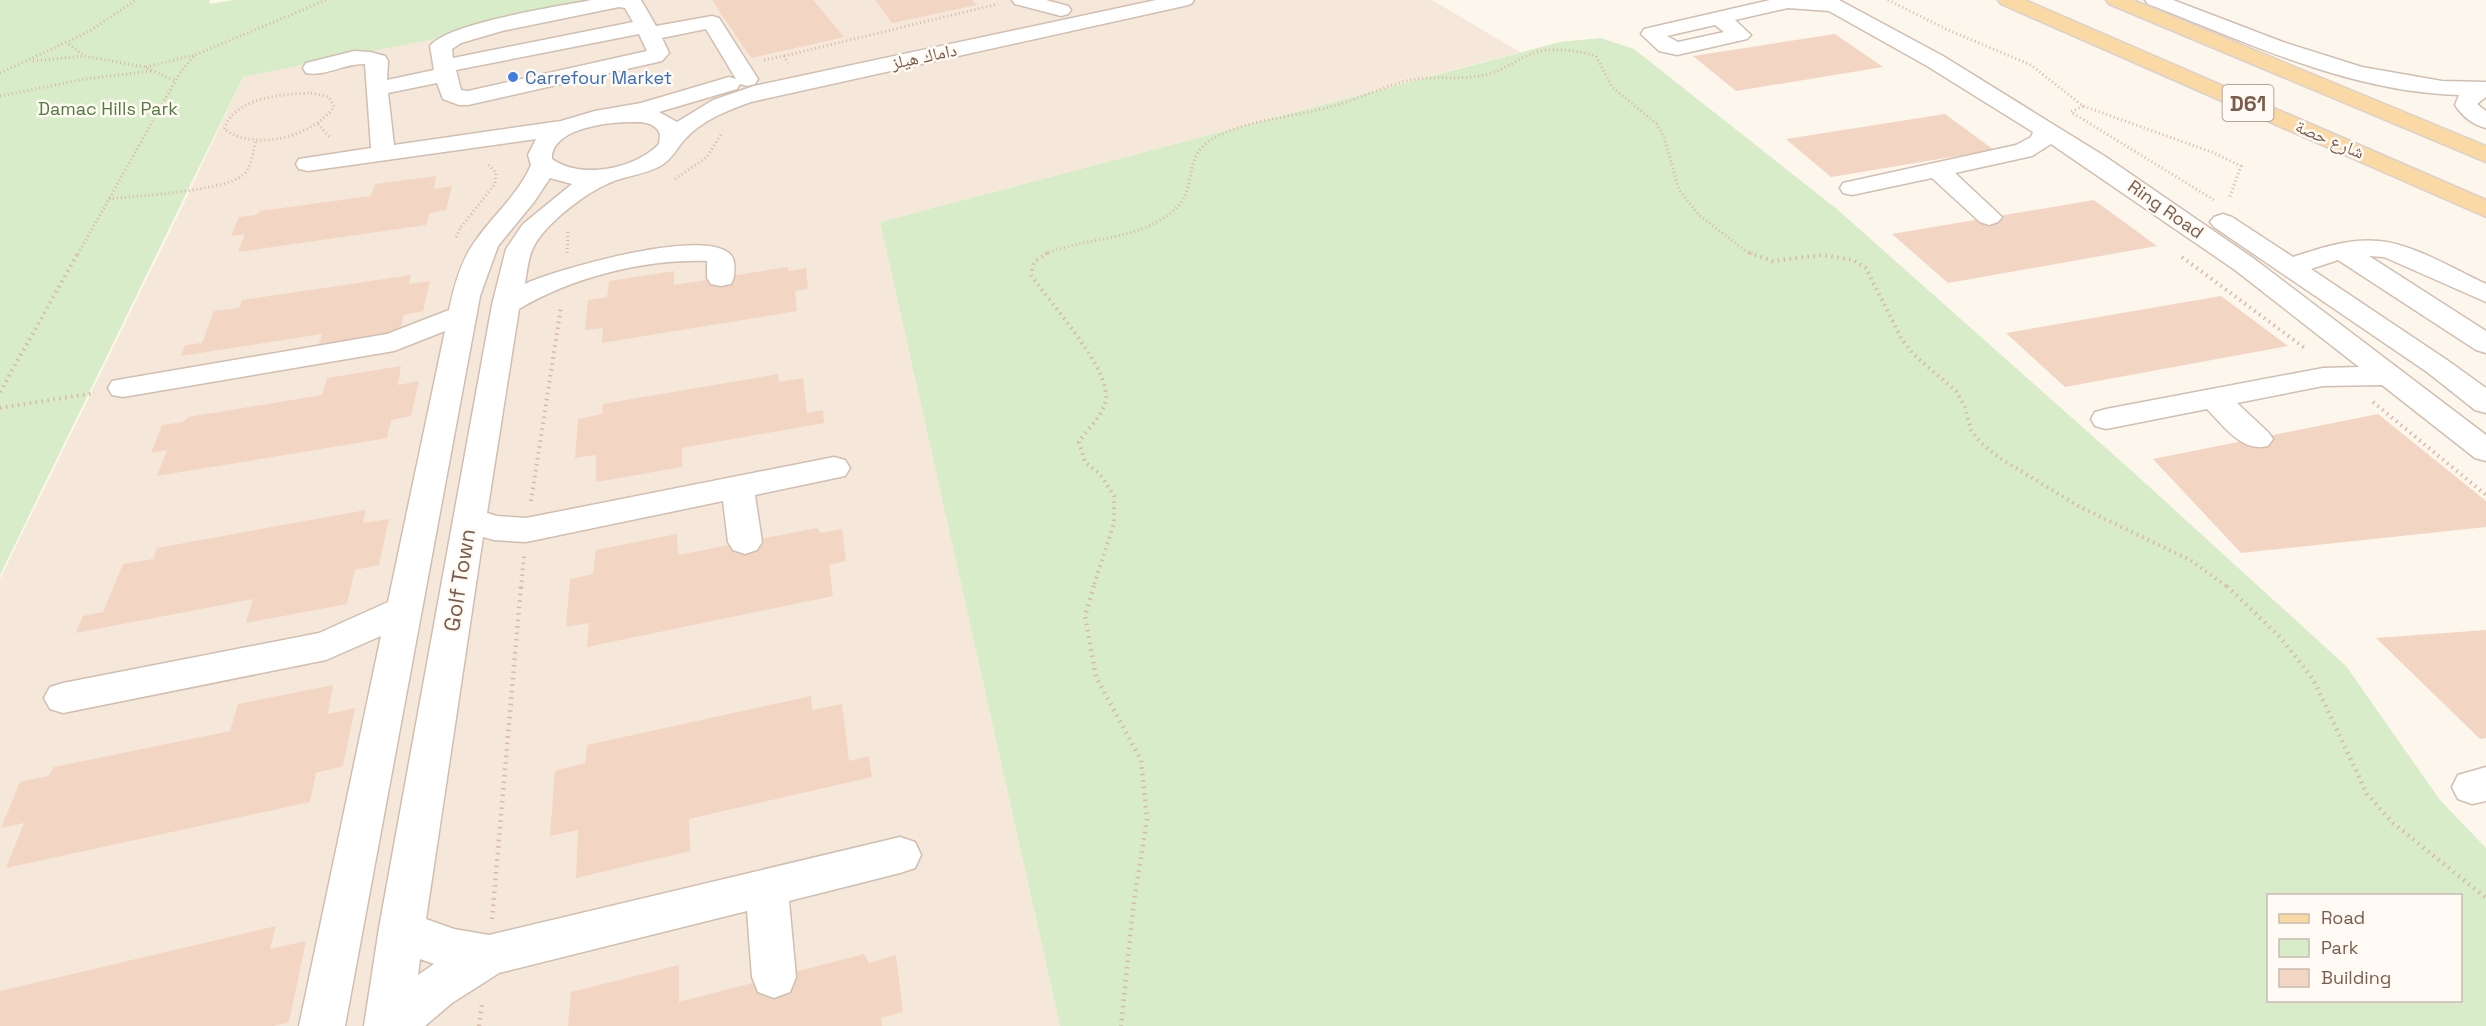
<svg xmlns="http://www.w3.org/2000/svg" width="2486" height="1026" font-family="'Space Grotesk','Noto Naskh Arabic',sans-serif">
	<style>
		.residential { fill: #f5e8da }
		.green { fill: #d8ecc9; fill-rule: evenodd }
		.building { fill: #f3d5c3 }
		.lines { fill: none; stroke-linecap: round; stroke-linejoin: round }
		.minor-casing { stroke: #d1beb0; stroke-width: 3 }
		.major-casing { stroke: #dad1cd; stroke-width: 3 }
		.path-far2 { stroke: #d9b8a5; stroke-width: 3; stroke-dasharray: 1 3; stroke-linecap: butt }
		.path-far1 { stroke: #d9b8a5; stroke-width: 4; stroke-dasharray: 1.5 4.5; stroke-linecap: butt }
		.path { stroke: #d9b8a5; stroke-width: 4.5; stroke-dasharray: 1.5 5; stroke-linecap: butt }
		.minor { fill: #fff; fill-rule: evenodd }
		.major { fill: #fbd9a5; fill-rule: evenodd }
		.shop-dot { fill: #3f7fe0; stroke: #fffaf3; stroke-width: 2 }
		.labels { text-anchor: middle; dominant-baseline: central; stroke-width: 5; stroke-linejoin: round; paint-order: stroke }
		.far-street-label { font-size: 18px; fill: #7a5c4d; stroke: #fffaf3 }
		.far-shop-label { font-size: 18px; fill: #366cbe; stroke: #fffaf3; text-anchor: start }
		.far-park-label { font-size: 18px; fill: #537a41; stroke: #fffaf3 }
		.shield { fill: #fffaf3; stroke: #a28b7f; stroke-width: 1.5 }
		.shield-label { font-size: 21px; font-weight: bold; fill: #7a5c4d }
		.street-label { font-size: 22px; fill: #7a5c4d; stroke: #fffaf3 }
	</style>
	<rect width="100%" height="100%" fill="#fdf6ec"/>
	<!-- residential -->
	<path class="residential" d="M631,0h801l88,52 -640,170 180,804h-1060v-447l184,-376 59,-126z"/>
	<!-- green -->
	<path class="green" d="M0,0h209l1,4 24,-4h397l-388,77 -243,498z
		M1601,38l33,11 204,161 295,262 213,194 94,134 46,48v178h-1426l-180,-804 680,-180zM2268,896h192v104h-192z"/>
	<!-- building -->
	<path class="building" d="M712,0h101l31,37 -93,21z
		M875,0h97l5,5 -85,18z
		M1835,34l48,33 -147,24 -43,-35z
		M1945,114l49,36 -163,27 -45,-38z
		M436,176l-2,13 18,-3 -6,24 -16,3 -4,12 -188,27 7,-18 -14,2 8,-19 17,-2 4,-4 111,-15 4,-12z
		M2094,200l63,46 -209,37 -56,-49z
		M787,267l2,4 17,-3 2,21 -13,2 2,20 -195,32 1,-15 -18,2 3,-30 19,-3 2,-16 65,-10v14z
		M411,275l-2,9 21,-3 -7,30 -19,4 -6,22 -81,13 5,-16 -141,22 4,-11 17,-2 12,-32 25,-3 3,-8z
		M2221,296l67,50 -223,41 -59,-54z
		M401,366l-3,19 21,-4 -8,35 -20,4 -4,18 -230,38 10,-26 -16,3 11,-28 21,-3 5,-5 134,-22 5,-17z
		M778,374l1,8 24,-4 4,35 16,-3 1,13 -142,25v19l-86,15v-27l-21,3 3,-39 24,-5 1,-10z
		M2378,414l108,87v26l-245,26 -88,-94z
		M366,510l-3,13 26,-4 -10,46 -24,5 -8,34 -101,19 7,-24 -177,34 7,-17 20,-4 20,-48 30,-5 4,-11z
		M817,528l4,5 21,-4 4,32 -17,4 4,31 -246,51 2,-24 -23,4 4,-48 23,-5 3,-24 81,-16 1,21z
		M2486,630v108l-6,1 -104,-101z
		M333,685l-5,29 27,-6 -12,58 -27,7 -6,29 -304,66 18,-45 -23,5 19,-46 28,-6 6,-9 176,-36 8,-27z
		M811,696l1,14 30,-6 7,57 20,-5 3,21 -183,42 1,32 -114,27 2,-48 -28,6 5,-65 30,-8 2,-18z
		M276,926l-6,23 36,-8 -17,81 -16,4h-273v-35z
		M864,954l5,9 27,-8 7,57 -22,6 1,8h-314l3,-34 108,-27v37z"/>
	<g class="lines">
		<!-- minor casing -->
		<g class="minor-casing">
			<path id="minor" d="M592,0h49l15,26 56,-10 7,2 39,61 -3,5 -8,2 -7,-2 -3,5 -78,23 18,10 36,-22 41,-14 402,-86h38l-3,4 -7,2 -433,96c-23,8 -48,18 -65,36 -9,9 -12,19 -24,27 -15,9 -32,10 -48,16 -25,9 -69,42 -81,67 -5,10 -6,24 -8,36 26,-13 202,-65 209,-22 1,8 1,15 -3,22l-10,2 -10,-2 -4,-6v-17c-63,-2 -134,16 -188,48l-32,204 10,3 29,2 308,-61 11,3 5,8 -5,8 -90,19 7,47 -5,8 -12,4 -12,-4 -5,-8 -5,-41 -197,41 -32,-2 -11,-3 -57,382 28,10 35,6 411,-98 15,5 6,13 -6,13 -15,5 -111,28 7,76 -6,15 -16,6 -16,-6 -6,-15 -5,-66 -248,62 -47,30 -27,23h-61l15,-98 113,-623 14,-56 17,-25 49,-40 -22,-6 -16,24 -36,44 -18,50 -135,730h-46l82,-390 -55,24 -263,53 -13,-4 -6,-11 6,-11 13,-4 256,-50 69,-31 57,-271 -51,20 -271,46 -11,-2 -4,-7 4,-7 11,-2 264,-45 62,-24c5,-24 12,-50 27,-70 18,-26 42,-45 55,-75l-3,-10 8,-16 -228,32 -9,-2 -3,-5 3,-5 72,-11 -6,-84c-20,-1 -40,13 -59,9l-3,-5 3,-5 48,-12 16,1 15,4 3,5 -1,19 47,-10 -4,-24c17,-23 131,-40 162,-46zM619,7l6,1 8,14 -180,36 -1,-9 9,-6 41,-12zM706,29l30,50 -7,-2 -88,26 -46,8 -34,10 -167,24 -6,-52 49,-10 6,16 16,6h9l194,-44 7,-8 -7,-15zM639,34l8,17 -179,40 -7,-1 -5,-20zM631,122c12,0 24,0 29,12l-1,10c-24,25 -78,36 -107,15 -1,-31 57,-37 79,-37zM420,959l14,5 -16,11z
				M1012,0h34l22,6 3,4 -3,4 -7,2 -46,-12z
				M1770,0h69l104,56 163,101 147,101 233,177v26l-11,-3 -93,-73 -59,1 -86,17 31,29 5,7 -5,7c-26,7 -44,-20 -61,-37l-101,20 -11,-3 -4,-7 4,-7 11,-3 217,-41 36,-1 -124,-97 -184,-126 -19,12 -77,17 47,44 -4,5 -9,3 -9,-3 -48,-44 -80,17 -9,-2 -3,-5 3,-5 173,-38 15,-8 2,-5 -106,-66 -98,-55 -41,-3 -53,12 16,15 -4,4 -70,16 -18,-4 -18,-17 3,-5zM1715,25l9,7 -46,10 -11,-6z
				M2145,0h28l110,42 79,25 80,14 44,1v15l-9,7 9,7v17c-13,-3 -24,-12 -31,-23l4,-10c-109,-3 -211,-52 -311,-91z
				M2223,214l9,3 61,40c27,-9 57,-19 86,-16 34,3 75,28 107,43v18l-102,-45 -15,-1 117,75v22l-10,-3 -138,-90 -27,9 136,91 39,28v25l-11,-3 -48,-38 -213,-145 -4,-5 4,-5z
				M2486,767v34l-14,3 -14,-5 -6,-12 6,-12z"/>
		</g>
		<!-- major casing -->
		<g class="major-casing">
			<path id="major" d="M1998,0h27l461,200v17l-485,-213z
				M2106,0h27l353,146v16l-377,-158z"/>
		</g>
		<!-- path-far2 -->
		<path class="path-far2" d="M1888,0l58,29 85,36 52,41 131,47 27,13 -12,33
			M69,44l15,12
			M784,56l214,-52
			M764,60l20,-4 4,7
			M33,61l51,-5 61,11 30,14
			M146,67l48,-12
			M0,73l88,-41 48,-32
			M311,93l18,4 5,10c-22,30 -79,45 -110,22 11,-32 58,-35 87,-36z
			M0,96l85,-17 67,-8
			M2083,106l-12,6 143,88
			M318,124l13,15
			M675,179l32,-22 15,-24
			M109,199c27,-3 116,-8 134,-24 9,-7 10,-25 13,-35
			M461,227l34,-43 1,-11 -8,-9
			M456,237l5,-10
			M567,253l1,-22
			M78,254l103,-183 14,-16 131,-55
			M1045,254c41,-17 93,-13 128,-43 28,-24 6,-55 43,-74 37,-19 80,-20 118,-31 28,-8 54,-22 82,-27 23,-3 46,1 68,-4 23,-4 39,-23 63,-25 16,-1 33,1 49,6l16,31 45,37 7,13 15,53 20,25 48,37 7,2"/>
		<!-- path-far1 -->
		<path class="path-far1" d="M1048,253l-14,9 -3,13c18,27 79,93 75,124 -2,16 -19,30 -27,43l6,20 15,12 14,22v27l-21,65
			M1749,253l24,8 49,-6 31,5 13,8 35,70 11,15 44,38 9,16 6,23 10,13 17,14 82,50 110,53 39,28
			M2182,257l124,92
			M0,392l78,-139
			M2373,402l113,93
			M0,408l95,-15
			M531,501l30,-194
			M521,588l3,-32"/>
		<!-- path -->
		<path class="path" d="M1094,586l-9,30 11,61 45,83 6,59 -13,81 -13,126
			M2227,586l53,51 33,42 54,115 26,29 93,75
			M492,919l29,-333
			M479,1026l3,-22"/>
		<!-- minor -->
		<use href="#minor" class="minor"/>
		<!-- major -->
		<use href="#major" class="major"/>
	</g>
	<!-- markers -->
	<circle class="shop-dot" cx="513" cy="77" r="6"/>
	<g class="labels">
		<!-- far-street labels -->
		<g class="far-street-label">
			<text transform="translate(924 56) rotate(-12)">داماك هيلز</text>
			<text transform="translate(2330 139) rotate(23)">شارع حصة</text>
			<text transform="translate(2166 209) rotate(35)">Ring Road</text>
		</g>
		<!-- far-shop labels -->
		<g class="far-shop-label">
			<text x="525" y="77">Carrefour Market</text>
		</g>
		<!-- far-park labels -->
		<g class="far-park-label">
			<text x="108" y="108">Damac Hills Park</text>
		</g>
		<!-- shield labels -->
		<rect class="shield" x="2222.5" y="85" width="51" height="36" rx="4.5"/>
		<g class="shield-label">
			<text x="2248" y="103">D61</text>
		</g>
		<!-- street labels -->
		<g class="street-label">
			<text transform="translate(459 580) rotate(-81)">Golf Town</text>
		</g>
	</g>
	<!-- legend -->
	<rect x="2267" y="894" width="195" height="108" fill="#fffaf3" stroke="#cabbb1" stroke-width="1.5"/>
	<rect x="2279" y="914" width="30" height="9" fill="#fbd9a5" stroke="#cabbb1" stroke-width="1.5"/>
	<text x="2321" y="924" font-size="18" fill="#7a5c4d">Road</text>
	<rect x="2279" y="939" width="30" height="18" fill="#d8ecc9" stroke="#cabbb1" stroke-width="1.5"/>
	<text x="2321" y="954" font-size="18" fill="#7a5c4d">Park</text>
	<rect x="2279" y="969" width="30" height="18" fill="#f3d5c3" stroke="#cabbb1" stroke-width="1.5"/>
	<text x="2321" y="984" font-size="18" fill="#7a5c4d">Building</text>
</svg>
